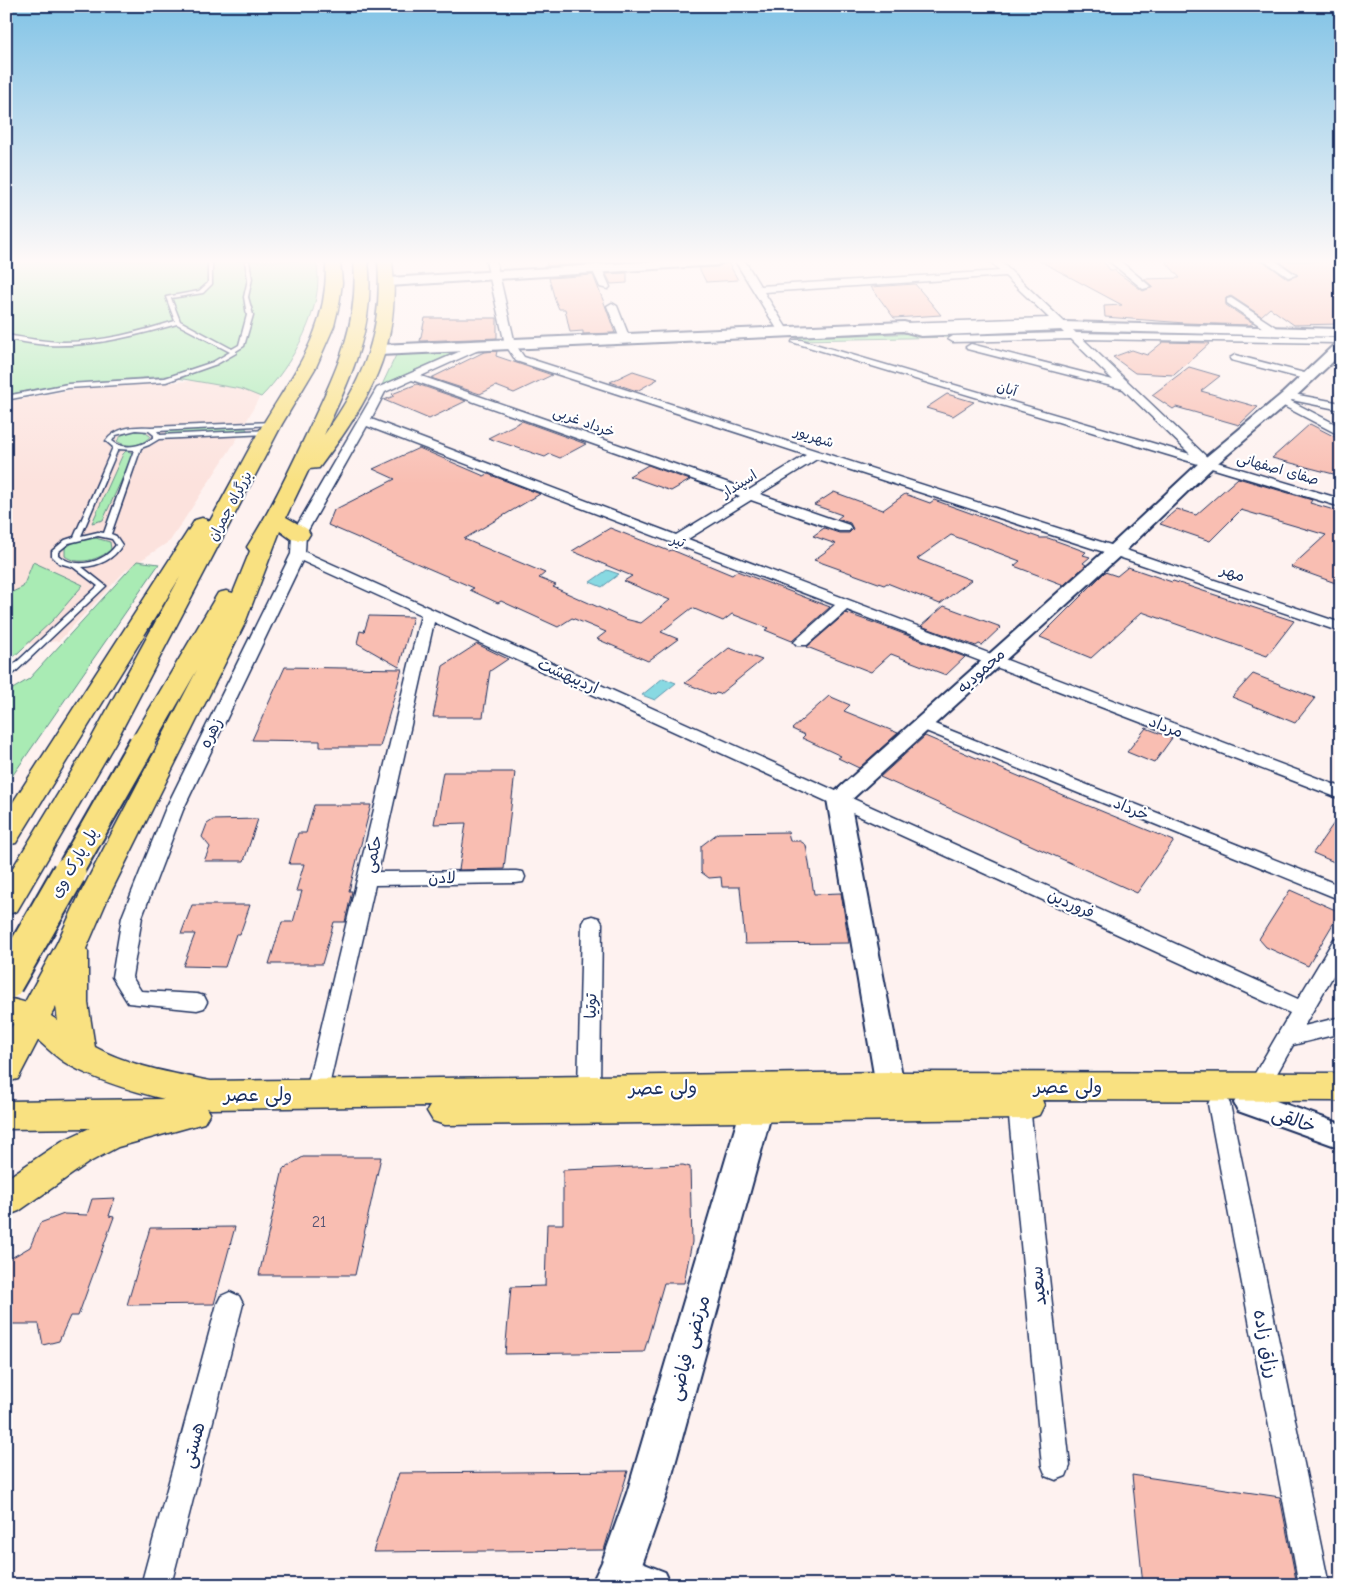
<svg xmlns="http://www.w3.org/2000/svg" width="1347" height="1591" font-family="'Comic Neue','Playpen Sans Arabic',sans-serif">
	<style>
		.built { fill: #fce2dd }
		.green { fill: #a9ebb4; stroke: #628d89 }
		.water { fill: #88d9e2; stroke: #5c95ad }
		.building { fill: #f9beb2; stroke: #1b2f5e }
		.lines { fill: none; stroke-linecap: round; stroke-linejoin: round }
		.service-casing { stroke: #1b2f5e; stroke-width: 3 }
		.minor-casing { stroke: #1b2f5e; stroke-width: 3 }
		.tertiary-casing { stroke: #1b2f5e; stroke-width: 4 }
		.secondary-casing { stroke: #1b2f5e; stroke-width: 4 }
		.primary-casing { stroke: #1b2f5e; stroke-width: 3 }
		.trunk-casing { stroke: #1b2f5e; stroke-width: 3 }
		.service { fill: #fff; fill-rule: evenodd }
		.minor { fill: #fff; fill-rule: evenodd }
		.tertiary { fill: #fff; fill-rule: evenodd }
		.secondary { fill: #fff; fill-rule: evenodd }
		.primary { fill: #f9e181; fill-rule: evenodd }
		.trunk { fill: #f9e181; fill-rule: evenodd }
		.trunk-bridge-far1-casing { stroke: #1b2f5e; stroke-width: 30; stroke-linecap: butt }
		.trunk-bridge-casing { stroke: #1b2f5e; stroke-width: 37; stroke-linecap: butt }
		.trunk-bridge-far1 { stroke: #f9e181; stroke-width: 26 }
		.trunk-bridge { stroke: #f9e181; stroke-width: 33 }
		.labels { text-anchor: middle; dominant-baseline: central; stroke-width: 4.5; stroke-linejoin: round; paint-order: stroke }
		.far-street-label { font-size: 14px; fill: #1b2f5e; stroke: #fff }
		.street-label { font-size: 16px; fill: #1b2f5e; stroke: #fff }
		.near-number-label { font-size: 16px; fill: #525373 }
		.near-street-label { font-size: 19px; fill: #1b2f5e; stroke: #fff }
	</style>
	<rect width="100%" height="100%" fill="#fef2f0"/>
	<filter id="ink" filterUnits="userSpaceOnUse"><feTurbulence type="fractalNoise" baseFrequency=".02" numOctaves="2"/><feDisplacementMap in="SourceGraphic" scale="10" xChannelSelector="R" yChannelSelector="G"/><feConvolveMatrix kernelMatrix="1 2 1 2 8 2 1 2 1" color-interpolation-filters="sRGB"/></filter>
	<g filter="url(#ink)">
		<!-- built -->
		<path class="built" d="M271,375l-34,64 -67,102 -44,29 -67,71 -53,5v-244l71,-13z"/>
		<!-- green -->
		<path class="green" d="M6,261h310c11,44 -25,106 -55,136l-20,-8 -75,-13 -102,8 -58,11z
			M1059,329l6,6 -265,5 -6,-3z
			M464,348l-82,37 15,-32z
			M246,428l1,2 -2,2 -79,2 2,-4z
			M132,431h11l7,5c-6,10 -24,12 -33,5l5,-6z
			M126,451l8,2 -31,67 -11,3 31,-69z
			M92,537l18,5 1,7c-11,11 -34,17 -46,7v-8l11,-7z
			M137,561l22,3 -153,221v-92l23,-14z
			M33,562l50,23 -30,35 -47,44v-69l17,-8z"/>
		<!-- water -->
		<path class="water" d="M1069,329l272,7v3l-267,-5z
			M607,570l12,4 -17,13 -12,-5z
			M663,678l13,5 -21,17 -13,-5z"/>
		<!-- building -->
		<path class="building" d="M546,261h81l-80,5z
			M1040,261h63l7,9h4l29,21 10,-4 -9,-8 36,-1 -15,-17h98l25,18 10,-4 -19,-14h62v63l-47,1 -24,-17 -9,8 -30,-20 -5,2v7l27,18 -3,2 -65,-2 -80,-6 -1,-11 18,-1z
			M728,262l10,18 -32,2 -7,-14 18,-1z
			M627,273v10l-16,1 -5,-10z
			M593,275l12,30 10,28 -32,1v-3l-13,1 -5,-23h-6l-4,-9 -6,-22z
			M915,284l26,31 -47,3 -23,-31z
			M425,318h72v20l-77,3z
			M1163,342l47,1 -36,32 -39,-2 -22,-16 19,-7 15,5z
			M497,351l-1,5 56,19 -38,18 -18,-7 -16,8 -49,-16 53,-26z
			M1189,367l31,9 -19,15 57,16 -19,18 -63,-18 -3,2 -21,-14z
			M633,371l25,8 -21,12 -27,-9z
			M417,384l49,17 -37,18 -45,-19 10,-4 -2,-2z
			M947,394l27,8 -21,14 -27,-8z
			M522,421l64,23 -26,14 -10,-4 -5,3 -57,-19z
			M1310,424l31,16v36l-69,-18z
			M419,448l65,28 4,-2 52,20 -76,45 81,34 -6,5 17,7 -3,2 72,32 16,4 29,-23 -46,-19 8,-5 -60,-25 38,-23 59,23 3,-1 60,25 5,-4 93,36 -38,34 -27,-11 3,-2 -36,-14 -9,7 -31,-13 -31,24 17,7 -30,22 -51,-22 9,-7 -34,-14 -14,9 -57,-26 -3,2 -28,-13 4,-2 -146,-63 6,-15 61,-31 -22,-10z
			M648,465l22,8 20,7 -19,11 -42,-15z
			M1238,478l74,22 -2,3 31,9v73l-50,-18 35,-32 -85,-25 -31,31 -50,-17 17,-15 19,6z
			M834,492l49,18 22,-16 25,9 4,-3 106,38h8l17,6 21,8 -3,3 7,2 -7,6 3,2 -22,20 -50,-19 6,-5 -69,-26 -34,24 54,21 -31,24 -53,-21 -3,2 -70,-25 22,-16 -23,-8 11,-8 15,5h10l4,-4 -3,-6 -13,-4 5,-4 -28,-10z
			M1128,567l44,15 1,-1 121,40 -27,35 -125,-44 -51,46 -51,-21 65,-65 12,4z
			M944,606l57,21 -19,18 -3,-1 -3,2 -55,-20z
			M846,613l34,12 85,32 -19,18 -55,-21 -20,18 -64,-25z
			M369,616l44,1 -14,50 -42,-24 3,-12 4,1z
			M477,644l31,15 -18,12 -7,46h-50l10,-51z
			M729,648l33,12 -42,34 -4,-1 -2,2 -29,-12z
			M285,667l117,2 -22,78h-60v-6l-68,-1z
			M1253,674l62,24 -20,25 -63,-26z
			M829,696l21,9 -6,6 54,22 -39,35 -21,-10 3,-2 -39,-18 3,-3 -13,-6z
			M1146,728l26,10 -18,25 -27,-11z
			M925,736l147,63 102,42 -37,52 -257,-116z
			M443,772h72l-11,97 -45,1 7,-47 -32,1z
			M314,805h57l-22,86h3l-7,31h-11l-12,42h-53l13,-42h11l9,-31h-6l8,-27h-15l9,-31h8z
			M1341,813v52l-28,-12z
			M258,819l-14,42h-40l6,-14 -8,-10 5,-13 6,-4z
			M788,832l2,9h10l6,4 8,49 27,-1 8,50 -104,1 -5,-57h-18l-1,-10 -12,1 -8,-6v-26l17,-13z
			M1290,890l50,22 -32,54 -42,-19 -7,-8z
			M192,905h58l-10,29h-4l-11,33 -42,-1 12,-32h-14z
			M303,1157h78l-26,118h-96l24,-106z
			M683,1165l7,2 2,75 -8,41h-20l-20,69 -139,2 6,-67 34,-1 2,-62h16v-54z
			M115,1198l-6,18 5,1 -36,99h-8l-11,25 -16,4 -4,-21h-33v-63l24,-14 10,-24 24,-9 23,1 5,-16z
			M235,1227l-21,77 -87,1 23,-77z
			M628,1471l-24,79 -231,2 26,-79z
			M1132,1475l148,22 17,88h-154z"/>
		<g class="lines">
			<!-- service casing -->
			<g class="service-casing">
				<path id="service" d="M208,261h4v23l-9,9 -32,5 9,23 52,28 7,-4 8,-30 -3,-18 4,-18 -3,-18h4l3,18 -4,18 5,18 -9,31 -8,5v2l-19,11 -51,18 -98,6 -62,12v-4l62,-12 97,-6 48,-16 17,-10 -53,-28c-42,12 -85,23 -129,21 -14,-1 -28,-4 -42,-6v-4c20,3 39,7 58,7 38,0 75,-10 111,-21l-9,-24 33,-6 9,-8z
					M273,422l2,1v2l-118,6 3,4 109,-5 3,2 -3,2 -110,5 -10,6 -8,3 -30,86 5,2 6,9c-9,15 -23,21 -40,22l24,19 -97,92h-3v-6l92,-86 -25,-19 -14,-4 -7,-7v-5l13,-11 9,-3 39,-90 -7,-6c10,-14 28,-15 45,-14zM136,430l13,1 5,4v2c-11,9 -30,14 -42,4l4,-6zM118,449l16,1 -30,83 -6,-1 -17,4zM98,536l14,3 4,6c-12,18 -41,25 -58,10v-3l11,-9z"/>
			</g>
			<!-- minor casing -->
			<g class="minor-casing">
				<path id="minor" d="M486,261h10l19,83 9,13 596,191 221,75v9l-231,-78 -293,-95 -57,35 89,31 2,3 -2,3h-10l-88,-31 -63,39 653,248v12l-494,-189 -40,35h-10l-3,-3 3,-3 38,-34 -468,-179 -61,108 -1,18 993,447 36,-60 7,-2v25l-37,64 37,-9v16l-48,12 -27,48 -8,3 -8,-3 -3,-6 43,-74 -856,-391 -56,250 138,-1 7,1 2,5 -2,5 -7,1 -141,2 -48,210 -3,6 -8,3 -8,-3 -3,-6 116,-480 -119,-54 -119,249 -41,107 -10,60 9,14 56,3 7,2 3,6 -3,6 -7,2 -69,-7 -16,-26 10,-60 43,-107 126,-256 1,-20 85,-146 102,-45 5,3 -1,2 -62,28 328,114 57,-35 -290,-94 -11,-17zM412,380l328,116 -64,39 -305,-116 14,-27z
					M735,261h10l15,25 240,-15 -10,-10h10l76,72 263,5 1,2 -5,3 -252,-4 127,121 131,39v8l-549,-165 1,-2h8l389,114 -67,-65 -156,-40 -1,-2 5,-3 142,36 -42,-41 -118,3 -5,-3 5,-3 111,-3 -9,-9 -151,5 -5,-3 5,-3 145,-5 -44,-42 -241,16 25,40 -5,3 -5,-3z
					M1109,261h11l31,26 -8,2z
					M1265,261h11l20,14 -8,2z
					M594,267l8,2 8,18 -2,2 -8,-2 -8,-18z
					M1231,298l46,30v4h-8l-42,-29v-4z
					M612,303l5,3 13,33 -1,2 -4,1 -5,-3 -13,-33z
					M1235,355l77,20 2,2 -6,3 -77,-20 -1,-2z
					M1288,393l53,10v7l-54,-11 54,28v9l-63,-33v-4l6,-1v-4z
					M922,719l419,167v14l-425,-173 -2,-3 2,-3z
					M592,916l7,2 3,5 -2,166 -3,6 -8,3 -8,-3 -3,-6 4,-166 3,-5z
					M1219,1095l8,3 3,6 99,481h-30l-91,-481 3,-6z
					M1019,1097l8,3 3,6 40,360 -4,10 -10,4 -10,-4 -4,-10 -34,-360 3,-6z
					M230,1292l9,4 4,8 -72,281h-30l76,-281 4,-8z"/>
			</g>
			<!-- tertiary casing -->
			<g class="tertiary-casing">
				<path id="tertiary" d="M661,261h62l-6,4 -328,21 -6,-4 6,-4z
					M1341,342v12l-48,45 -80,68 -92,88 -271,246 54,285 -4,8 -10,3 -10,-3 -4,-8 -49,-287 282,-252 92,-86 82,-68 53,-50z
					M1248,1091l93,33v24l-103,-37 -4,-8 4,-8z
					M619,1554l46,18 6,13h-66l-5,-12 6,-13z"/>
			</g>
			<!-- secondary casing -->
			<g class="secondary-casing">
				<path id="secondary" d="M904,322l18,5 140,-5 279,7v8l-279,-7 -141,6 -18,-5 -524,24 -8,-5 8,-5z
					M757,1095l11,4 5,9 -106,385 -32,92h-44l11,-23 25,-69 114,-385 5,-9z"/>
			</g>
			<!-- primary casing -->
			<g class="primary-casing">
				<path id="primary" d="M6,998c45,7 52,29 87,48 36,20 78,27 118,35l679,-9 451,1v28l-299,-1 2,5 -5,10 -12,4 -582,6 -12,-4 -6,-10 3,-5 -219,3 -23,-5 5,9 -6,10 -12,4 -169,2v-28l158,-2c-32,-8 -66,-18 -95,-34 -22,-12 -37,-38 -63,-43z"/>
			</g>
			<!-- trunk casing -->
			<g class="trunk-casing">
				<path id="trunk" d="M326,261h14l2,22 -3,22 -5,21 -18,41 -34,57 -167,319 -98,168 -11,4v-36l83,-136 91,-166 -164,266 -10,2v-32l189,-293 7,-2 8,3c18,-32 35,-65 53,-97 34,-56 65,-94 63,-163z
					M354,261h14c8,65 -17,116 -44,174 41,-57 59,-104 54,-174h14c10,86 -23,141 -73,207l-10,1 -23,48 21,12 3,5 -3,5 -8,1 -8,-1 -11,-8 -35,92 -137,275 -22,51 2,3v51l8,51 -5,9 -12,4 -12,-4 -5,-9 -6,-48 -38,73 -12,3v-45l51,-94 21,-45 119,-228 -46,80 -9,2 -9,-2 -4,-6 89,-151 8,-2 7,2 17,-42 -3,-4c23,-36 41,-74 59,-112 28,-60 53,-106 48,-174z
					M192,1099l12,4 6,10 -6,10 -86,24 -30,16 -69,48 -13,5v-37l56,-38 34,-16z"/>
			</g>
			<!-- service -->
			<use href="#service" class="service"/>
			<!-- minor -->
			<use href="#minor" class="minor"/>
			<!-- tertiary -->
			<use href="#tertiary" class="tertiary"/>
			<!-- secondary -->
			<use href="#secondary" class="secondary"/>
			<!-- primary -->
			<use href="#primary" class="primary"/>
			<!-- trunk -->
			<use href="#trunk" class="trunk"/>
			<!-- trunk-bridge-far1 casing -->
			<g class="trunk-bridge-far1-casing">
				<path id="trunk-bridge-far1" d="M68,874l74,-130"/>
			</g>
			<!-- trunk-bridge casing -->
			<g class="trunk-bridge-casing">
				<path id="trunk-bridge" d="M6,983l63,-110"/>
			</g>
			<!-- trunk-bridge-far1 -->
			<use href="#trunk-bridge-far1" class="trunk-bridge-far1"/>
			<!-- trunk-bridge -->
			<use href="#trunk-bridge" class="trunk-bridge"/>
		</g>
	</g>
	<!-- sky -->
	<linearGradient id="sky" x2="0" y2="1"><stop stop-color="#81c3e6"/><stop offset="0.54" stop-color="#fff9f8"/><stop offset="1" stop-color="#fff9f8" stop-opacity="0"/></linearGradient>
	<rect width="1347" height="484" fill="url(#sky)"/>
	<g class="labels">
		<!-- far-street labels -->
		<g class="far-street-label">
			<text transform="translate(1007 389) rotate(17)">آبان</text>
			<text transform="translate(584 422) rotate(20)">خرداد غربی</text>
			<text transform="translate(814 437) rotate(18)">شهریور</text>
			<text transform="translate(1278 469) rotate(16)">صفای اصفهانی</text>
			<text transform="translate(739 484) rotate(-32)">اسپندار</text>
			<text transform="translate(230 506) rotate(-62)">بزرگراه چمران</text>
			<text transform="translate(678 541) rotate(21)">تیر</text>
		</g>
		<!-- street labels -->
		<g class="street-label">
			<text transform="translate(1233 573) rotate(19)">مهر</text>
			<text transform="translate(981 671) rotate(-42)">محمودیه</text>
			<text transform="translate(568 676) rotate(24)">اردیبهشت</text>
			<text transform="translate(1166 727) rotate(21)">مرداد</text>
			<text transform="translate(211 733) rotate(-64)">زهره</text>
			<text transform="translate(1131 809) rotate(22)">خرداد</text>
			<text transform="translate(373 854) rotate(-77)">حکمی</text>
			<text transform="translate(74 863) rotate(-60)">پل پارک وی</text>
			<text transform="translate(442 878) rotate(-1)">لادن</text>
			<text transform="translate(1071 904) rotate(24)">فروردین</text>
			<text transform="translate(591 1006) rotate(-89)">توتیا</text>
		</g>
		<!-- near-number labels -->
		<g class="near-number-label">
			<text x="319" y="1222">21</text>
		</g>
		<!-- near-street labels -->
		<g class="near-street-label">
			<text x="1068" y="1087">ولی عصر</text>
			<text transform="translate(663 1088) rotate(-1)">ولی عصر</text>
			<text x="258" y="1095">ولی عصر</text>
			<text transform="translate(1294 1120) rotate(20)">خالقی</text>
			<text transform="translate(1038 1286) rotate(-96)">سعید</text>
			<text transform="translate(1266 1344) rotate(79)">رزاق زاده</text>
			<text transform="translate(689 1348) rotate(-74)">مرتضی فیاضی</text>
			<text transform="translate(193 1445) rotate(-75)">هستی</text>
		</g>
	</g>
	<!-- margin -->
	<rect width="1347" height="1591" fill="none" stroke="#fff" stroke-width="25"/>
	<rect x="12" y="12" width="1322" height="1566" fill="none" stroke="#1b2f5e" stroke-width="2" filter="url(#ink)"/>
</svg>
